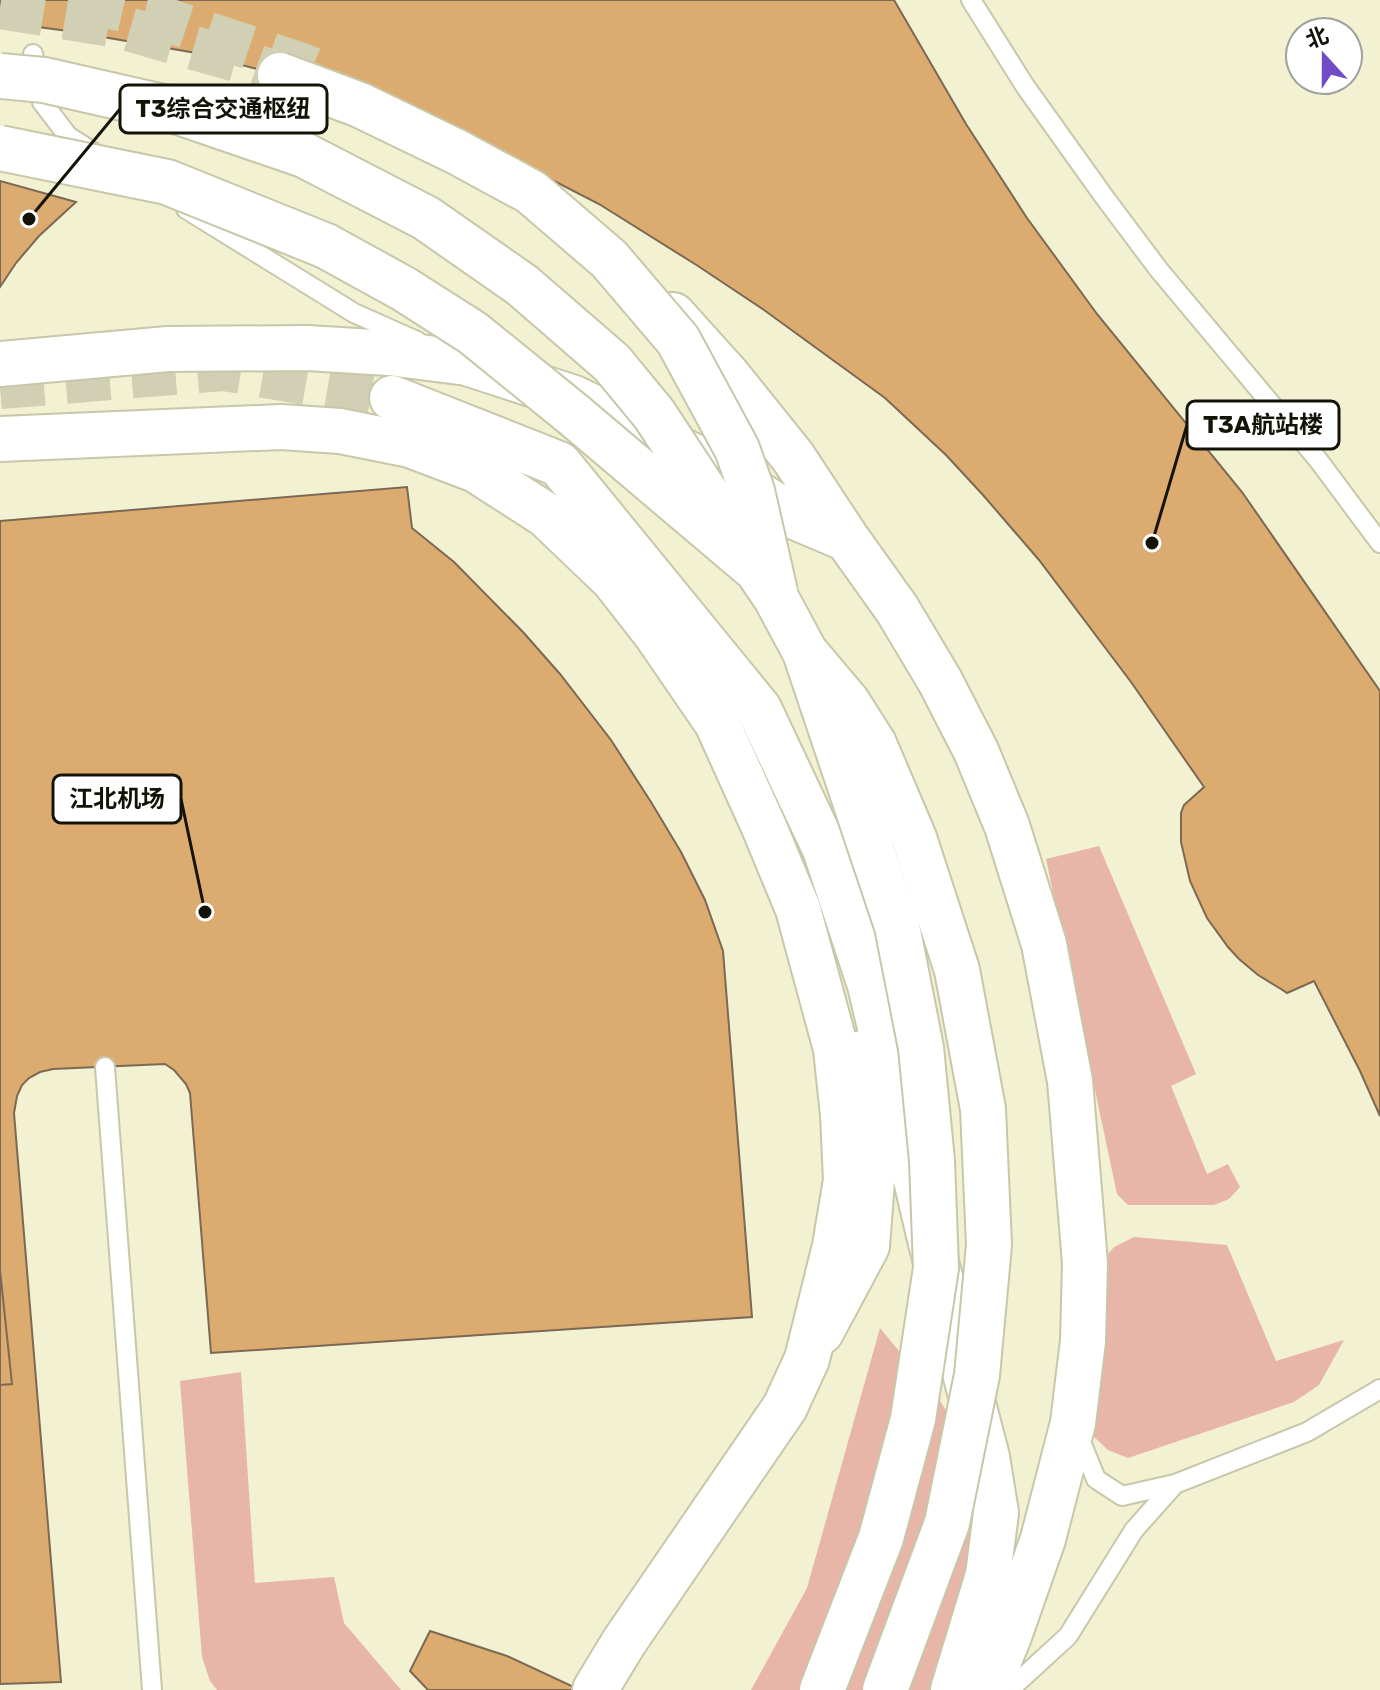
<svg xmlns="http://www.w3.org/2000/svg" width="1380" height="1690" font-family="Rubik,'Noto Sans SC',sans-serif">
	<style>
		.green { fill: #e7b6a8 }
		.building { fill: #dcab70; stroke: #7c6953; stroke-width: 2 }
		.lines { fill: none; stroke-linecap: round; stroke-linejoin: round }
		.secondary-tunnel { stroke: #d1d0b4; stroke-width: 44; stroke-dasharray: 44 22; stroke-linecap: butt }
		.highway-tunnel { stroke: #d1d0b4; stroke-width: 44; stroke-dasharray: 44 22; stroke-linecap: butt }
		.lane-casing { stroke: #c8c7a9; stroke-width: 22 }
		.secondary-casing { stroke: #c8c7a9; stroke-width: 48 }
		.highway-casing { stroke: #c8c7a9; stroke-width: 48 }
		.lane { stroke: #fff; stroke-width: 18 }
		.secondary { stroke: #fff; stroke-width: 44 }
		.highway { stroke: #fff; stroke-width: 44 }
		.secondary-bridge-casing { stroke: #c8c7a9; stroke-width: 48; stroke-linecap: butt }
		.highway-bridge-casing { stroke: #c8c7a9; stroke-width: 48; stroke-linecap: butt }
		.secondary-bridge { stroke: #fff; stroke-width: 44 }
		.highway-bridge { stroke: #fff; stroke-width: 44 }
		.leader { fill: none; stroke: #141308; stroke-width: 3 }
		.callout-dot { fill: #141308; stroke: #fff; stroke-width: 3 }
		.callout { fill: #fff; stroke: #141308; stroke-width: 3 }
		.callout-label { font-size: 24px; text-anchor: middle; font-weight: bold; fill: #141308 }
	</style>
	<rect width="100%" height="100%" fill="#f2f1d2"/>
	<!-- green -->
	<path class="green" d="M1099,846l97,228 -25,12 36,88 21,-10 12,23 -11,12 -15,6h-86l-11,-11 -71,-335z
		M1134,1237l93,8 49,116 68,-21 -25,45 -25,17 -166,56 -20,-8 -16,-15 10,-155 6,-26 6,-7z
		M880,1328l60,73 31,49 13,54 -17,73 -37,113h-179l56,-102z
		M241,1372l14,211 79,-6 10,46 57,67h-184l-7,-9 -8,-24 -22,-276z"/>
	<!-- building -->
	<path class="building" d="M0,0h894l72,124 61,94 70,96 145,178 138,199v425l-20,-45 -46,-90 -27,12 -6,-4 -23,-14 -19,-16 -11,-12 -21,-29 -17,-37 -9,-39v-29l3,-8 20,-18 -73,-105 -92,-122 -56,-65 -37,-40 -61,-57 -121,-88 -66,-44 -99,-62 -72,-37 -201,-80 -130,-34 -128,-22 -68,-9z
		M0,181l76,21 -37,34 -23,27 -16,24z
		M407,487l5,41 42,34 69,70 37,42 51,66 40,62 30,50 24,48 18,51 29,366 -541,36 -21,-260 -4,-9 -12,-14 -9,-6 -112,5 -13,3 -11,6 -7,7 -5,11 -3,17 47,569 -61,2v-1163z
		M0,1270l12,114 -12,1z
		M430,1631l77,25 73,34h-152l-18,-19z"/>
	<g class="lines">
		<!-- secondary-tunnel -->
		<path class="secondary-tunnel" d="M80,0l87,20 135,45 26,11
			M0,387l224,-18 168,29"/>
		<!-- highway-tunnel -->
		<path class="highway-tunnel" d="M0,7l117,19 130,37 33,12"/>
		<!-- lane casing -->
		<g class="lane-casing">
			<path id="lane" d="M971,0l54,86 80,112 54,72 160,191 61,82
				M33,54l9,48 26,34 28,18
				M186,209l168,104 63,28
				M105,1067l47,623
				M1079,1437l17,42 26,17 53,-12 132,-52 73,-43
				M1009,1690l59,-54 66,-106 41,-46"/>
		</g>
		<!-- secondary casing -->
		<g class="secondary-casing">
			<path id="secondary" d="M673,315l55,61 65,81 54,82 50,70 43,72 36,70 31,75 37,118 26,137 15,182 -2,78 -10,82 -30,116 -34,97 -22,54
				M0,364l168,-15 139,-1 82,5 78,10 107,35 146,71 70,46 57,24
				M392,398l167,66 200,245 66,140 45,136 60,254 57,218 9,56 -8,62 -35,115
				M821,1332l46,-86 5,-65 -3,-76 -7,-52"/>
		</g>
		<!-- highway casing -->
		<g class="highway-casing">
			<path id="highway" d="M0,439l281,-12 59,4 70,14 66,25 70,45 67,64 43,55 61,89 47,104 34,82 38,140 7,66 3,65 -11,66 -28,113 -22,48 -161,235 -29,48"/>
		</g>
		<!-- lane -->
		<use href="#lane" class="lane"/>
		<!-- secondary -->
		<use href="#secondary" class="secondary"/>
		<!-- highway -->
		<use href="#highway" class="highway"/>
		<!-- secondary-bridge casing -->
		<g class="secondary-bridge-casing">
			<path id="secondary-bridge" d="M805,652l43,51 26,41 40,94 43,132 26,139 6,136 -12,130 -30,148 -62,167"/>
		</g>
		<!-- highway-bridge casing -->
		<g class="highway-bridge-casing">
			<path id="highway-bridge" d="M280,75l80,30 97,47 74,40 78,67 69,81 59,109 15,42 23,101
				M0,76l44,4 123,28 137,47 122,63 96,67 90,78 42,51 75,114
				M0,148l167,34 159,64 78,43 69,44 101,82 183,155 19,28 29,54 92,274 24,122 11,113 4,107 -23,151 -32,119 -59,152"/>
		</g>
		<!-- secondary-bridge -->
		<use href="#secondary-bridge" class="secondary-bridge"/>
		<!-- highway-bridge -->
		<use href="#highway-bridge" class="highway-bridge"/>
	</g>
	<!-- callouts -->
	<path class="leader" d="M29 219L120 109M1152 543L1187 425M205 912L181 799"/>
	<g class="callout-dot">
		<circle cx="29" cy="219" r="8"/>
		<circle cx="1152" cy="543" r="8"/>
		<circle cx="205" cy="912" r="8"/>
	</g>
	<g class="callout">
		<rect x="120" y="85" width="207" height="48" rx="8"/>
		<rect x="1187" y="401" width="152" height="48" rx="8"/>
		<rect x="53" y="775" width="128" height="48" rx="8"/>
	</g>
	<g class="callout-label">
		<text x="223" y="117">T3综合交通枢纽</text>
		<text x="1263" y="433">T3A航站楼</text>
		<text x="117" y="807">江北机场</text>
	</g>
	<!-- north arrow -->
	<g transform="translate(1324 56) rotate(339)"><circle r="38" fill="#ffffff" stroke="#a1a19c" stroke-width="2"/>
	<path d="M0-6L14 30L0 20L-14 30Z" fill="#704cc6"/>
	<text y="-12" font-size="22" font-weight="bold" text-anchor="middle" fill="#141308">北</text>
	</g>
</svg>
